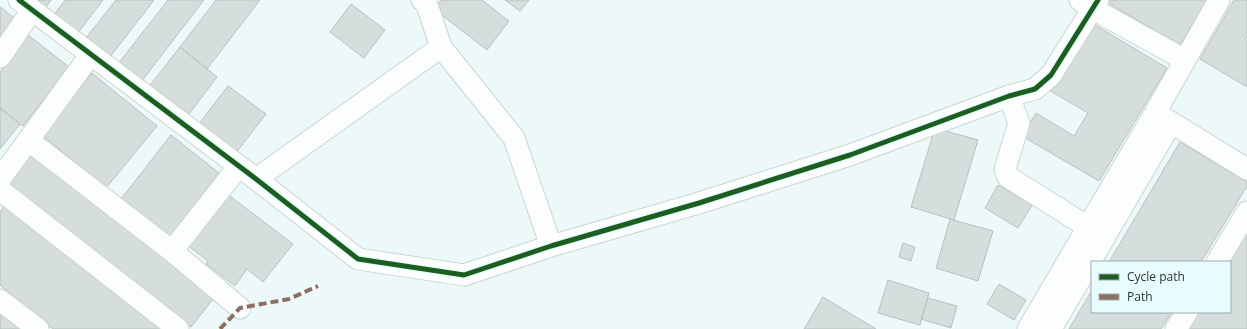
<svg xmlns="http://www.w3.org/2000/svg" width="1247" height="329" font-family="'Open Sans',sans-serif">
	<style>
		.building { fill: #d5dedd; stroke: #b9c0c0 }
		.lines { fill: none; stroke-linecap: round; stroke-linejoin: round }
		.minor-casing { stroke: #cad3d4; stroke-width: 23 }
		.minor { stroke: #fcfefe; stroke-width: 21 }
		.quiet { stroke: #8d6e63; stroke-width: 4; stroke-dasharray: 8 4; stroke-linecap: butt }
		.cycleway-casing { stroke: #e8fcfe; stroke-width: 8 }
		.cycleway { stroke: #1b5e20; stroke-width: 5 }
	</style>
	<rect width="100%" height="100%" fill="#edf8f9"/>
	<!-- building -->
	<path class="building" d="M37,0h14l-5,7z
		M65,0h38l-26,34 -24,-18z
		M116,0h38l-44,57 -24,-19z
		M168,0h36l-63,82 -23,-18z
		M216,0h44l-53,69 -27,-22z
		M441,0h41l27,21 -22,29 -53,-41z
		M505,0h24l-9,11z
		M1106,0h101l-27,45 -75,-44z
		M1234,0h13v36l-2,4 2,1v46l-47,-28z
		M351,4l34,26 -21,28 -34,-26z
		M0,7l16,12 -16,20z
		M1090,22l77,46 -68,113 -77,-45 14,-23 38,23 14,-23 -39,-23z
		M28,35l41,32 -46,59 -23,-18v-36z
		M180,47l37,30 -31,41 -38,-30z
		M92,73l65,53 -51,62 -64,-53z
		M228,86l38,28 -31,40 -37,-29z
		M0,108l20,16 -20,25z
		M935,128l43,12 -24,80 -43,-13z
		M171,135l48,38 -49,64 -49,-38z
		M1180,142l67,40v4l-46,76h-92z
		M32,152l185,142 -26,33 -184,-142z
		M998,185l34,20 -14,23 -33,-20z
		M226,193l67,51 -30,38 -16,-13 -12,17 -29,-22 2,-3 -21,-16z
		M7,202l154,125 -1,2h-107l-53,-44v-73z
		M950,219l43,12 -15,50 -42,-13z
		M1247,230v99h-59l10,-17h32v-50h-2z
		M903,243l12,4 -4,14 -12,-4z
		M888,280l41,13 -9,32 -42,-12z
		M999,284l27,16 -12,20 -27,-16z
		M1092,290v22h80l-11,17h-92z
		M823,297l53,32h-72z
		M928,298l29,8 -6,22 -30,-9z
		M0,307l27,22h-27z"/>
	<g class="lines">
		<!-- minor casing -->
		<g class="minor-casing">
			<path id="minor" d="M19,0l237,179 102,80 106,16 87,-29 148,-43 151,-48 159,-59 26,-7 16,-14 47,-75
				M422,0l4,2 15,45 73,91 37,108
				M1080,0l13,9 92,51
				M0,57l32,-47
				M1009,96l10,27 -14,46 3,8 80,50
				M1159,115l88,54
				M28,140l144,111 68,57
				M0,179l91,-125
				M256,179l185,-132
				M0,190l178,139
				M172,251l67,-85
				M1217,262l30,-50
				M0,300l38,29
				M1028,329l127,-216 64,-113
				M1051,329l120,-206
				M1176,329l11,-17"/>
		</g>
		<!-- minor -->
		<use href="#minor" class="minor"/>
		<!-- quiet -->
		<path class="quiet" d="M220,329l20,-21 49,-9 29,-13"/>
		<!-- cycleway casing -->
		<g class="cycleway-casing">
			<path id="cycleway" d="M19,0l237,179 102,80 106,16 87,-29 148,-43 151,-48 159,-59 26,-7 16,-14 47,-75"/>
		</g>
		<!-- cycleway -->
		<use href="#cycleway" class="cycleway"/>
	</g>
	<!-- legend -->
	<rect x="1091" y="261" width="140" height="52" fill="#e8fcfe" stroke="#9cacad"/>
	<rect x="1099" y="274" width="20" height="6" fill="#1b5e20" stroke="#9cacad"/>
	<text x="1127" y="281" font-size="12" fill="#2b3334">Cycle path</text>
	<rect x="1099" y="294" width="20" height="6" fill="#8d6e63" stroke="#9cacad"/>
	<text x="1127" y="301" font-size="12" fill="#2b3334">Path</text>
</svg>
